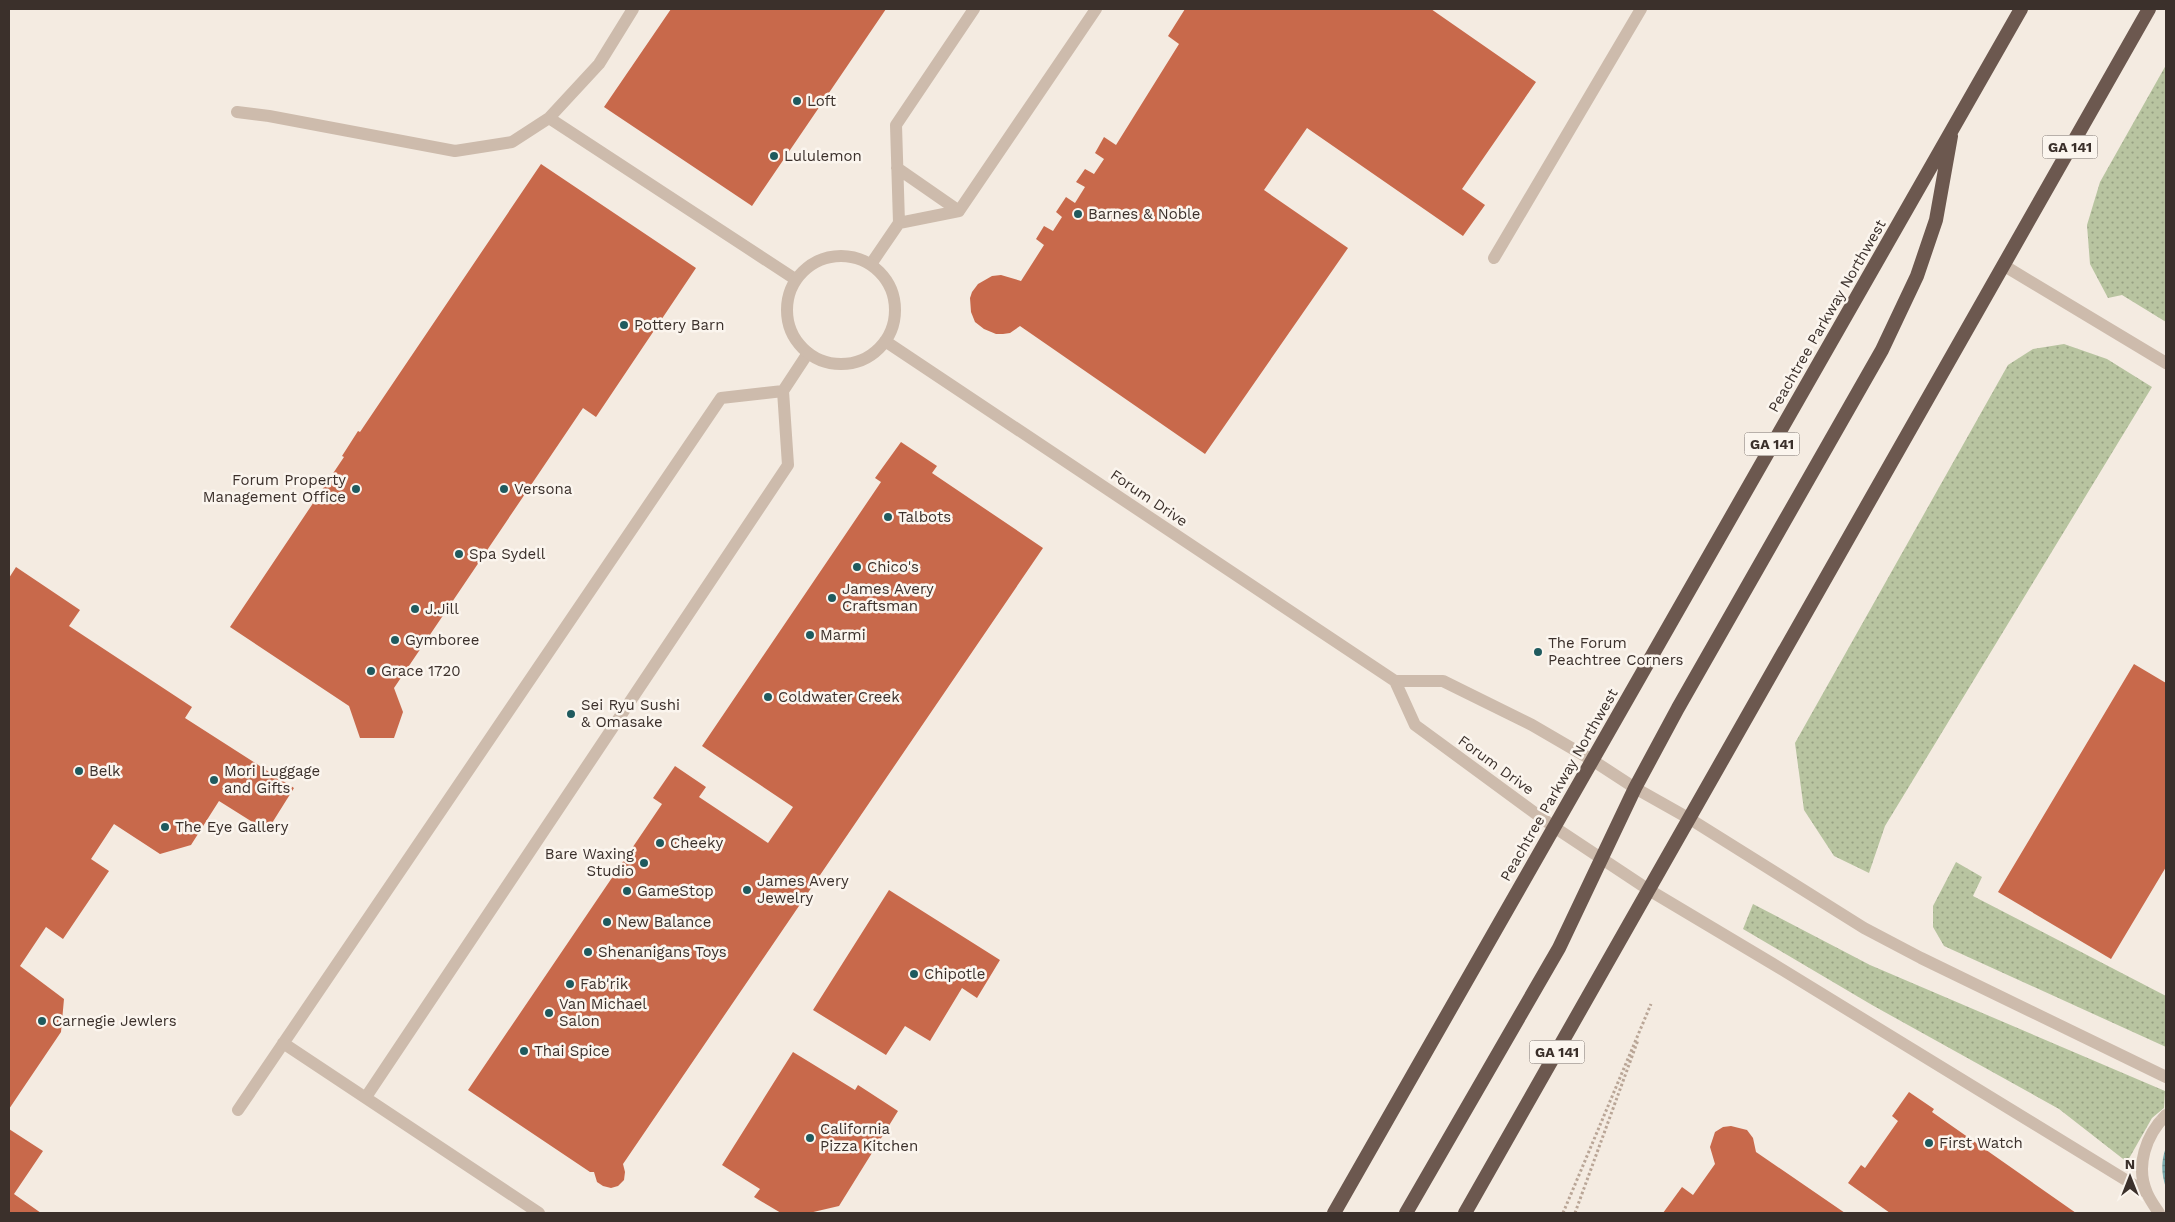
<svg xmlns="http://www.w3.org/2000/svg" width="2175" height="1222" font-family="'Work Sans',sans-serif">
	<style>
		.grass { fill: url(#grass-dots) }
		.water { fill: url(#water-rules) }
		.building { fill: #c8694b }
		.lines { fill: none; stroke-linecap: round; stroke-linejoin: round }
		.path { stroke: #b9a596; stroke-width: 3; stroke-dasharray: 2.5 2.5; stroke-linecap: butt }
		.service { stroke: #cdbbac; stroke-width: 12 }
		.minor { stroke: #cdbbac; stroke-width: 12 }
		.trunk { stroke: #6c584f; stroke-width: 14 }
		.poi-dot { fill: #1f5a5e; stroke: #fbf5ee; stroke-width: 2 }
		.labels { text-anchor: middle; dominant-baseline: central; stroke-width: 5; stroke-linejoin: round; paint-order: stroke }
		.shield { fill: #fbf5ee; stroke: #756b66; stroke-width: 1 }
		.shield-label { font-size: 14px; font-weight: bold; fill: #3b302b }
		.poi-label { font-size: 15px; fill: #3b302b; stroke: #fbf5ee; text-anchor: start }
		.street-label { font-size: 15px; fill: #3b302b; stroke: #fbf5ee }
	</style>
	<defs>
		<pattern id="grass-dots" width="8" height="8" patternUnits="userSpaceOnUse" patternTransform="scale(1.25)"><rect width="8" height="8" fill="#b8c4a0"/><path d="M2 2h.1M6 6h.1" fill="none" stroke="#97a083" stroke-width="1.8" stroke-linecap="round"/></pattern>
		<pattern id="water-rules" width="6" height="5" patternUnits="userSpaceOnUse" patternTransform="scale(1.25)"><rect width="6" height="5" fill="#7fb0b2"/><path d="M0 2.5h6" fill="none" stroke="#699091"/></pattern>
	</defs>
	<rect width="100%" height="100%" fill="#f4ebe1"/>
	<!-- grass -->
	<path class="grass" d="M2166,65v257l-44,-27 -14,3 -18,-34 -3,-39 13,-43z
		M2064,344l43,15 45,28 -267,439 -16,47 -35,-17 -30,-46 -9,-67 213,-378 25,-16z
		M1956,862l26,15 -9,19 193,100v51l-222,-101 -11,-19v-21z
		M1753,904l117,61 295,126 -1,17 -12,10 -25,44 -68,-53 -187,-104 -129,-76z"/>
	<!-- water -->
	<path class="water" d="M2166,1147v41c-5,-15 -5,-27 0,-41z"/>
	<!-- building -->
	<path class="building" d="M671,9h215l-134,197 -148,-99z
		M1185,9h246l105,73 -74,107 23,16 -22,31 -156,-108 -43,62 84,58 -143,206 -185,-128 -10,7 -7,1h-7l-12,-5 -9,-7 -4,-10 -1,-14 2,-6 6,-8 14,-8 9,-1 20,6 23,-36 -8,-6 8,-13 9,5 9,-14 -6,-5 10,-15 9,6 10,-16 -9,-5 9,-13 9,5 10,-15 -9,-6 9,-16 12,8 63,-101 -11,-8z
		M541,164l155,104 -100,149 -13,-9 -189,280 9,24 -9,26h-34l-11,-32 -119,-79 114,-170 -2,-1 16,-25 2,1z
		M901,442l36,24 -5,7 111,75 -420,616 2,8 -1,8 -6,6 -7,2 -8,-2 -6,-4 -3,-10h-4l-122,-82 194,-286 -9,-6 22,-32 31,21 -7,10 69,46 25,-36 -91,-61 179,-264 -6,-4z
		M16,567l64,43 -11,16 123,81 -7,11 109,70 -27,43 -48,-30 -28,44 -31,9 -46,-30 -23,35 18,12 -46,68 -17,-12 -26,39 44,33 -3,33 -52,77v-531z
		M2134,664l32,19v184l-55,92 -113,-67z
		M889,890l111,70 -23,38 -15,-10 -32,53 -25,-15 -19,29 -73,-45z
		M793,1052l62,38 3,-5 40,26 -59,95 -30,7h-28l-27,-16 6,-8 -38,-24z
		M1909,1092l25,17 -2,3 144,101h-186l-42,-30 13,-18 4,3 33,-47 -6,-5z
		M1731,1126l16,4 6,8 3,14 89,61h-182l19,-26 11,8 22,-31 -5,-17 5,-15 8,-5z
		M9,1129l34,22 -29,43 27,19h-32z"/>
	<g class="lines">
		<!-- path -->
		<path class="path" d="M1563,1213l88,-209
			M1575,1213l63,-173"/>
		<!-- service -->
		<path class="service" d="M237,112l32,4 186,35 57,-9 37,-24 50,-54 34,-55
			M549,118l246,161
			M897,168l62,43
			M899,223l60,-12 137,-202
			M1494,258l147,-249
			M871,264l28,-41 -3,-98 78,-116
			M2003,265l163,98
			M283,1043l256,170
			M366,1097l422,-632 -5,-74 25,-38
			M238,1110l483,-712 62,-7"/>
		<!-- minor -->
		<path class="minor" d="M787 310a54 54 0 1 1 108 0a54 54 0 1 1-108 0Z
			M885,341l510,340 20,44 139,102 95,63 124,74 374,229
			M1395,681h48l89,44 60,35 43,28 55,31 174,109 57,30 245,119
			M2159,1213c-4,-6 -9,-13 -12,-20 -12,-27 -1,-58 19,-78"/>
		<!-- trunk -->
		<path class="trunk" d="M1334,1213l687,-1204
			M1406,1213l153,-265 76,-160 43,-80 204,-358 35,-74 19,-56 15,-84
			M1465,1213l684,-1204"/>
	</g>
	<!-- markers -->
	<g class="poi-dot">
		<circle cx="797" cy="101" r="5"/>
		<circle cx="774" cy="156" r="5"/>
		<circle cx="1078" cy="214" r="5"/>
		<circle cx="624" cy="325" r="5"/>
		<circle cx="356" cy="489" r="5"/>
		<circle cx="504" cy="489" r="5"/>
		<circle cx="888" cy="517" r="5"/>
		<circle cx="459" cy="554" r="5"/>
		<circle cx="857" cy="567" r="5"/>
		<circle cx="832" cy="598" r="5"/>
		<circle cx="415" cy="609" r="5"/>
		<circle cx="810" cy="635" r="5"/>
		<circle cx="395" cy="640" r="5"/>
		<circle cx="1538" cy="652" r="5"/>
		<circle cx="371" cy="671" r="5"/>
		<circle cx="768" cy="697" r="5"/>
		<circle cx="571" cy="714" r="5"/>
		<circle cx="79" cy="771" r="5"/>
		<circle cx="214" cy="780" r="5"/>
		<circle cx="165" cy="827" r="5"/>
		<circle cx="660" cy="843" r="5"/>
		<circle cx="644" cy="863" r="5"/>
		<circle cx="747" cy="890" r="5"/>
		<circle cx="627" cy="891" r="5"/>
		<circle cx="607" cy="922" r="5"/>
		<circle cx="588" cy="952" r="5"/>
		<circle cx="914" cy="974" r="5"/>
		<circle cx="570" cy="984" r="5"/>
		<circle cx="549" cy="1013" r="5"/>
		<circle cx="42" cy="1021" r="5"/>
		<circle cx="524" cy="1051" r="5"/>
		<circle cx="810" cy="1138" r="5"/>
		<circle cx="1929" cy="1143" r="5"/>
	</g>
	<g class="labels">
		<!-- shield labels -->
		<g class="shield">
			<rect x="2042.5" y="135.5" width="55" height="23" rx="4"/>
			<rect x="1744.5" y="432.5" width="55" height="23" rx="4"/>
			<rect x="1529.5" y="1040.5" width="55" height="23" rx="4"/>
		</g>
		<g class="shield-label">
			<text x="2070" y="147">GA 141</text>
			<text x="1772" y="444">GA 141</text>
			<text x="1557" y="1052">GA 141</text>
		</g>
		<!-- poi labels -->
		<g class="poi-label">
			<text x="807" y="101">Loft</text>
			<text x="784" y="156">Lululemon</text>
			<text x="1088" y="214">Barnes &amp; Noble</text>
			<text x="634" y="325">Pottery Barn</text>
			<text x="346" y="480" text-anchor="end">Forum Property<tspan x="346" dy="17">Management Office</tspan></text>
			<text x="514" y="489">Versona</text>
			<text x="898" y="517">Talbots</text>
			<text x="469" y="554">Spa Sydell</text>
			<text x="867" y="567">Chico's</text>
			<text x="842" y="589">James Avery<tspan x="842" dy="17">Craftsman</tspan></text>
			<text x="425" y="609">J.Jill</text>
			<text x="820" y="635">Marmi</text>
			<text x="405" y="640">Gymboree</text>
			<text x="1548" y="643">The Forum<tspan x="1548" dy="17">Peachtree Corners</tspan></text>
			<text x="381" y="671">Grace 1720</text>
			<text x="778" y="697">Coldwater Creek</text>
			<text x="581" y="705">Sei Ryu Sushi<tspan x="581" dy="17">&amp; Omasake</tspan></text>
			<text x="89" y="771">Belk</text>
			<text x="224" y="771">Mori Luggage<tspan x="224" dy="17">and Gifts</tspan></text>
			<text x="175" y="827">The Eye Gallery</text>
			<text x="670" y="843">Cheeky</text>
			<text x="634" y="854" text-anchor="end">Bare Waxing<tspan x="634" dy="17">Studio</tspan></text>
			<text x="757" y="881">James Avery<tspan x="757" dy="17">Jewelry</tspan></text>
			<text x="637" y="891">GameStop</text>
			<text x="617" y="922">New Balance</text>
			<text x="598" y="952">Shenanigans Toys</text>
			<text x="924" y="974">Chipotle</text>
			<text x="580" y="984">Fab'rik</text>
			<text x="559" y="1004">Van Michael<tspan x="559" dy="17">Salon</tspan></text>
			<text x="52" y="1021">Carnegie Jewlers</text>
			<text x="534" y="1051">Thai Spice</text>
			<text x="820" y="1129">California<tspan x="820" dy="17">Pizza Kitchen</tspan></text>
			<text x="1939" y="1143">First Watch</text>
		</g>
		<!-- street labels -->
		<g class="street-label">
			<text transform="translate(1827 316) rotate(-60)">Peachtree Parkway Northwest</text>
			<text transform="translate(1149 498) rotate(34)">Forum Drive</text>
			<text transform="translate(1496 765) rotate(36)">Forum Drive</text>
			<text transform="translate(1559 785) rotate(-60)">Peachtree Parkway Northwest</text>
		</g>
	</g>
	<!-- border -->
	<rect width="2175" height="1222" fill="none" stroke="#3b302b" stroke-width="20"/>
	<!-- north arrow -->
	<g transform="translate(2130 1177)" stroke="#fbf5ee" stroke-width="4" paint-order="stroke">
	<path d="M0-4L9 19L0 12L-9 19Z" fill="#3b302b"/>
	<text y="-8" font-size="14" font-weight="bold" text-anchor="middle" fill="#3b302b">N</text>
	</g>
</svg>
